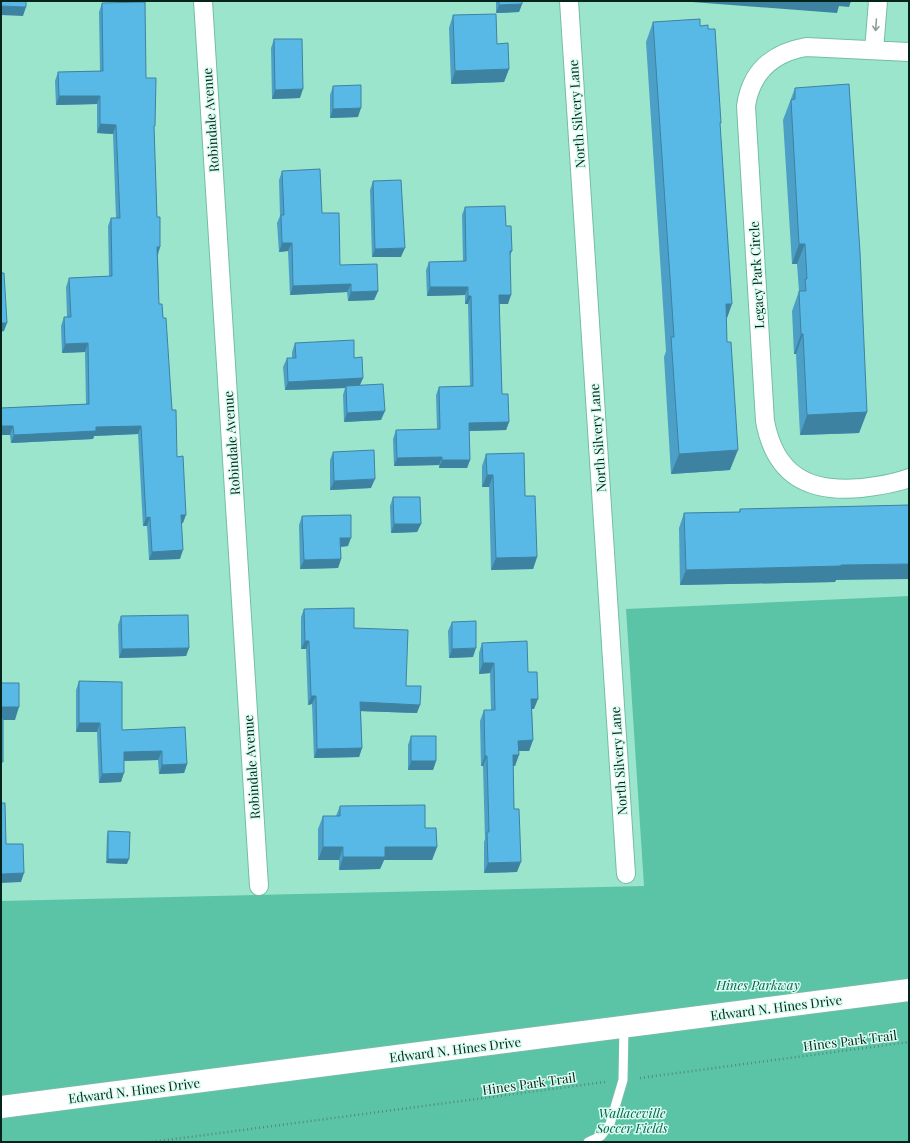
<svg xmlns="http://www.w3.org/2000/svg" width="910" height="1143" font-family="'Playfair Display',serif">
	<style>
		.green { fill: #5bc4a6 }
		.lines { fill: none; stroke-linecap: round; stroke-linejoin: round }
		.service-casing { stroke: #75bda6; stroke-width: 11 }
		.minor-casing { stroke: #75bda6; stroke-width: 20 }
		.tertiary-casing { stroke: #75bda6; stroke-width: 24 }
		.path { stroke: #548a79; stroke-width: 2.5; stroke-dasharray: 1 3; stroke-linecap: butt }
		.service { stroke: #fff; stroke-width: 9 }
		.minor { stroke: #fff; stroke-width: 18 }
		.tertiary { stroke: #fff; stroke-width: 22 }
		.wall { fill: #4c9fc6 }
		.shaded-wall { fill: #3e82a1 }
		.building { fill: #58b9e6; stroke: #3e82a1 }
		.oneway { stroke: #8e9d99 }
		.labels { text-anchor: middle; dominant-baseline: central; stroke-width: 3; stroke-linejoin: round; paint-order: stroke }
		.street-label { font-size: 13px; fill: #05251c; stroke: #dafdf0 }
		.park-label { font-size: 13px; font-style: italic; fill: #06644f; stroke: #dafdf0 }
	</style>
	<rect width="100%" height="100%" fill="#9be5cc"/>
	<!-- green -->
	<path class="green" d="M909,596v546h-908v-241l643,-15 -18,-277z"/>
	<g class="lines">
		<!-- service casing -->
		<g class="service-casing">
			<path id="service" d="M588,1142l13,-6 9,-12 13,-44 1,-53"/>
		</g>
		<!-- minor casing -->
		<g class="minor-casing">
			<path id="minor" d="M203,1l56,885
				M569,1l57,873
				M874,50l4,-49
				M909,52l-103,-5c-34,6 -55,25 -60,59l19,315c10,54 43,72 96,67 16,-2 33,-4 48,-10"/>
		</g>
		<!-- tertiary casing -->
		<g class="tertiary-casing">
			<path id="tertiary" d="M1,1107l908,-117"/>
		</g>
		<!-- path -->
		<path class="path" d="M640,1078l269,-36
			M152,1142l453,-60"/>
		<!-- service -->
		<use href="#service" class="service"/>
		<!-- minor -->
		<use href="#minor" class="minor"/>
		<!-- tertiary -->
		<use href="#tertiary" class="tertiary"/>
	</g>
	<!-- wall -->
	<path class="wall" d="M496,1h26v3l-3,8 -23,1z
		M102,3l44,75 8,51 3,88 3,30 -2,8 1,49 4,14 14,139 6,66h-2l-1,36 -31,1 -2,-34h-4l-5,-92 -44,2 -1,3 -82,4 -1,-8 -9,-27 85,-4 -1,-52 -23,1 -1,-27 3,-9h3l-1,-30 3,-9 40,-2 -1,-50 3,-8h5l-3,-84 -16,-1v-29l-41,1 -1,-24 3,-9 42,-1 -1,-59z
		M453,15l44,29 12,25 -5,13 -53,2 -2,-56z
		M653,22l47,4 20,100 7,216 3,128 -59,4 -7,-117 2,-6 -20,-309z
		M274,39l26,59 -28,1 -1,-51z
		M333,86l25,31 -28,1v-23z
		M795,88l72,324 -8,21 -59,2 -4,-81h-2l-2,-43 7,-20 -2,-27h-5l-9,-144z
		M282,171l40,42 18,52 38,26 -4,9 -26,1 -1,-9 -57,3 -2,-44 -9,1 -2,-29 3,-7 -1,-36z
		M373,181l28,76h-29l-2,-67z
		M465,207l41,19 6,25 -2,5 -2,48h-9l3,90 7,28 -3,8 -37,1 1,29 -3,8h-28v-3l-45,1 -1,-27 3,-9h41l-1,-35 3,-8 31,-1 -2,-82h-3v-9l-38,1 -1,-26 3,-8 34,-1 -1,-46z
		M295,343l59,15 9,20 -3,7 21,35 -37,2 -1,-27 2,-7 -60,2 -2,-23 4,-9h5v-6z
		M333,452l38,36 -41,2v-30z
		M486,454l39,42 12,61 -4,12 -42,1 -2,-83h-7v-21z
		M393,497l28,27 -4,8 -26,1 -1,-27z
		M740,509l96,71 -1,2 -155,3 -1,-57 5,-15 55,-1z
		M302,516l46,30 -7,1v12l-3,9 -38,1 -1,-44z
		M304,609l50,19 52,58 11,27 -56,-2 1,37 -3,9 -45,1 -2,-54 -4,1 -2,-56h-5v-32z
		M121,616l68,32 -3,8 -67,2 -1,-33z
		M452,622l21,35 -24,1 -1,-27z
		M482,643l46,29 6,37h-2l1,31 -4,11h-10l-4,15h-2l1,43 3,63 -33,1v-31l1,-3 -2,-73h-2l-1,-45 4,-11h7l-1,-37 -11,1v-21z
		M79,681l43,49 65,34 -3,9 -25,1 -1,-14 -34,1 -3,21 -22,1 -2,-51h-21v-42z
		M411,736l25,25 -3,9h-25v-25z
		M340,806l85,22 12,19 -5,13h-48l-4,9 -41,1v-10h-21v-31l5,-13h13z
		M108,831l19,33 -21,-1 1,-28z"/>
	<!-- shaded-wall -->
	<path class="shaded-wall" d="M692,1h159l-2,6 -10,-1 -2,7 -145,-11z
		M522,4l-3,8 -23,1 3,-8z
		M1,6l25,1 -3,9 -22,-1z
		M509,69l-5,13 -53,2 4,-13z
		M303,89l-3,9 -28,1 3,-9z
		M59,96h41l-3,8 -41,1z
		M361,108l-3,9 -28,1 3,-9z
		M100,124l16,1 -3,9 -16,-1z
		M282,243h10l-4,8 -9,1z
		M799,244h6l-8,20h-5z
		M157,247h3l-3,8z
		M405,248l-4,9h-29l3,-8z
		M351,284l-4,8 -57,3 3,-9z
		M430,287h38l-3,8 -38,1z
		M378,291l-4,9 -26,1 3,-9z
		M499,295h12l-3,9h-12z
		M468,296h3l-3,8h-3z
		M726,304h6l-7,20z
		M1,323h6l-3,8 -3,1z
		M801,334h2l-7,20h-2z
		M88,343l-3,9 -23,1 3,-9z
		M363,378l-4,9 -13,-1 -1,2 -60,2 3,-8z
		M385,411l-4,9 -37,2 3,-9z
		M867,412l-8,21 -59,2 7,-20z
		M509,422l-3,8 -40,1 3,-8z
		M1,426h12l-3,9h-9z
		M141,426l-3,8 -44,2 -1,3 -82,4 3,-8 82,-8z
		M738,450l-8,20 -59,4 8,-20z
		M442,457l-3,8 -45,1 3,-8z
		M442,460h28l-3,8h-28z
		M487,475h6l-4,12h-7z
		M375,479l-4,9 -41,2 4,-9z
		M181,515h5l-3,8 -5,1z
		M150,517l-3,9h-4l3,-8z
		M394,524h27l-4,8 -26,1z
		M340,538h11l-3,8 -11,1z
		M183,550l-3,9 -31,1 3,-8z
		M537,557l-4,12 -42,1 5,-12z
		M341,559l-3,9 -38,1 4,-9z
		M909,564v15l-73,1 -1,2 -155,3 6,-15 155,-5z
		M305,641h4l-3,8h-5z
		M189,648l-3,8 -67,2 3,-9z
		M476,648l-3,9 -24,1 3,-9z
		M483,663h11l-4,10 -11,1z
		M311,696h5l-4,8 -4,1z
		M531,699h7l-4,10h-6z
		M360,702l60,3 -3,8 -60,-2z
		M1,707h18l-4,13h-14z
		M79,723h21l-3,9h-21z
		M533,740l-4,11h-14l3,-10z
		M362,748l-3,9 -45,1 3,-9z
		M162,751l-4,9 -38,1 4,-9z
		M513,755h6l-4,11h-6z
		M485,756h2l-4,10h-2z
		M411,761h25l-3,9h-25z
		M187,764l-3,9 -25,1 3,-9z
		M124,773l-3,9 -22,1 3,-9z
		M323,847h20l-4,13h-21z
		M385,847h52l-5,13h-48l-4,9 -41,1 4,-13z
		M108,859h21l-2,5 -21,-1z
		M521,862l-4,10 -33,1 4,-10z
		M24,873l-3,9 -20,1v-9z"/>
	<!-- building -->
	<path class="building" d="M1,1h25v6l-25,-1z
		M499,1h23v3l-23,1z
		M145,2l1,76h10l-1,48h-1l3,91h3v30h-3l2,57h3l1,14h3l6,92h4l1,47 6,-1 3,59h-5l2,35 -31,2 -2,-35 -4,1 -5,-92 -45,1v4l-82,4 -1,-9h-12v-18l88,-4 -1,-61 -23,1 -1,-27h7l-2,-39 43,-2 -1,-58h9l-4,-93 -16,-1v-28h-41l-1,-24 45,-1 -1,-68z
		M496,14l1,30 11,-1 1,26 -54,2 -2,-56z
		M700,19v7l8,-1v4h7l6,94h-1l12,181h-6l1,38h4l7,108 -59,4 -8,-117h3l-21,-315z
		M274,39h28l1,50 -28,1z
		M849,84l11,168 7,160 -60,3 -4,-81h-2l-2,-43h7l-1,-12h2l-2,-35h-6l-8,-144 4,-1v-11z
		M361,85v23l-28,1v-23z
		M320,169l2,44h17l1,52 37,-1 1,27 -27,1v-8l-58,2 -1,-43h-10l-1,-28h3l-2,-44z
		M401,180l4,68 -30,1 -2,-68z
		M505,206l1,20h5l1,25h-2l1,44h-12l3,99h6l1,28 -40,1 1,37h-28v-3l-45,1 -1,-28 44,-1 -1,-42 34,-1 -2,-90h-3v-9h-38l-1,-25 37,-1 -1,-54z
		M1,273h3l3,50h-6z
		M354,340v18l8,-1 1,21 -75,4 -1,-24h9l-1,-15z
		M383,384l2,27 -38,2 -1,-27z
		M374,450l1,29 -41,2 -1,-29z
		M524,453l1,43h10l2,61 -41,1 -3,-83h-6l-1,-21z
		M393,497h27l1,27h-27z
		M909,505v59l-68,1v1l-155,4 -2,-57 56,-1v-3z
		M351,515v23h-11l1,21 -37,1 -2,-44z
		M354,608v20l54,2 -2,56h15l-1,19 -60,-3 2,46 -45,1 -1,-53h-5l-2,-55h-4l-1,-32z
		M188,615l1,33 -67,1 -1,-33z
		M476,621v27l-24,1v-27z
		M527,641l1,31h9l1,27h-7l2,41 -15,1 1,14h-6l1,54h5l2,53 -33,1 -1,-31h2l-2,-76h-2l-1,-46h11l-1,-47h-11l-1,-20z
		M79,681l43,1v48l63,-3 2,37 -25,1v-14l-38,1v21l-22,1 -2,-51h-21z
		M1,683h18v24h-18z
		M3,718v44h-2v-43z
		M411,736h25v25h-25z
		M1,803h4l1,41h17l1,29 -23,1z
		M425,805v23h11l1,19h-52v10h-42v-10h-20v-31h17v-10z
		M108,831l22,1 -1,27h-21z"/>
	<!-- one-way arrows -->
	<defs><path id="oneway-shaft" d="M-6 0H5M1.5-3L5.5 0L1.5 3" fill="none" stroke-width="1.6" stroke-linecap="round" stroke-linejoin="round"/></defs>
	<use class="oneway" href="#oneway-shaft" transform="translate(876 25) rotate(94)"/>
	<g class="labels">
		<!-- street labels -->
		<g class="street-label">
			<text transform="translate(576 114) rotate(-94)">North Silvery Lane</text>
			<text transform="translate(210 120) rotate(-94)">Robindale Avenue</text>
			<text transform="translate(756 275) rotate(-93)">Legacy Park Circle</text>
			<text transform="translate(597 438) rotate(-94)">North Silvery Lane</text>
			<text transform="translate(231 443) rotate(-94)">Robindale Avenue</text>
			<text transform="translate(618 761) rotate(-94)">North Silvery Lane</text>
			<text transform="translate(251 767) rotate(-94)">Robindale Avenue</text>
			<text transform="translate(776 1007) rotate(-7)">Edward N. Hines Drive</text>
			<text transform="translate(850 1040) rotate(-7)">Hines Park Trail</text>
			<text transform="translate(455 1049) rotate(-7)">Edward N. Hines Drive</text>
			<text transform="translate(529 1083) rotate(-8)">Hines Park Trail</text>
			<text transform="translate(134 1090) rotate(-7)">Edward N. Hines Drive</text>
		</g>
		<!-- park labels -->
		<g class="park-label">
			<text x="758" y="984">Hines Parkway</text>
			<text x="632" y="1112">Wallaceville<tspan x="632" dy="15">Soccer Fields</tspan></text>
		</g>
	</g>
	<!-- border -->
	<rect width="910" height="1143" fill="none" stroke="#05251c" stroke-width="4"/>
</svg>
